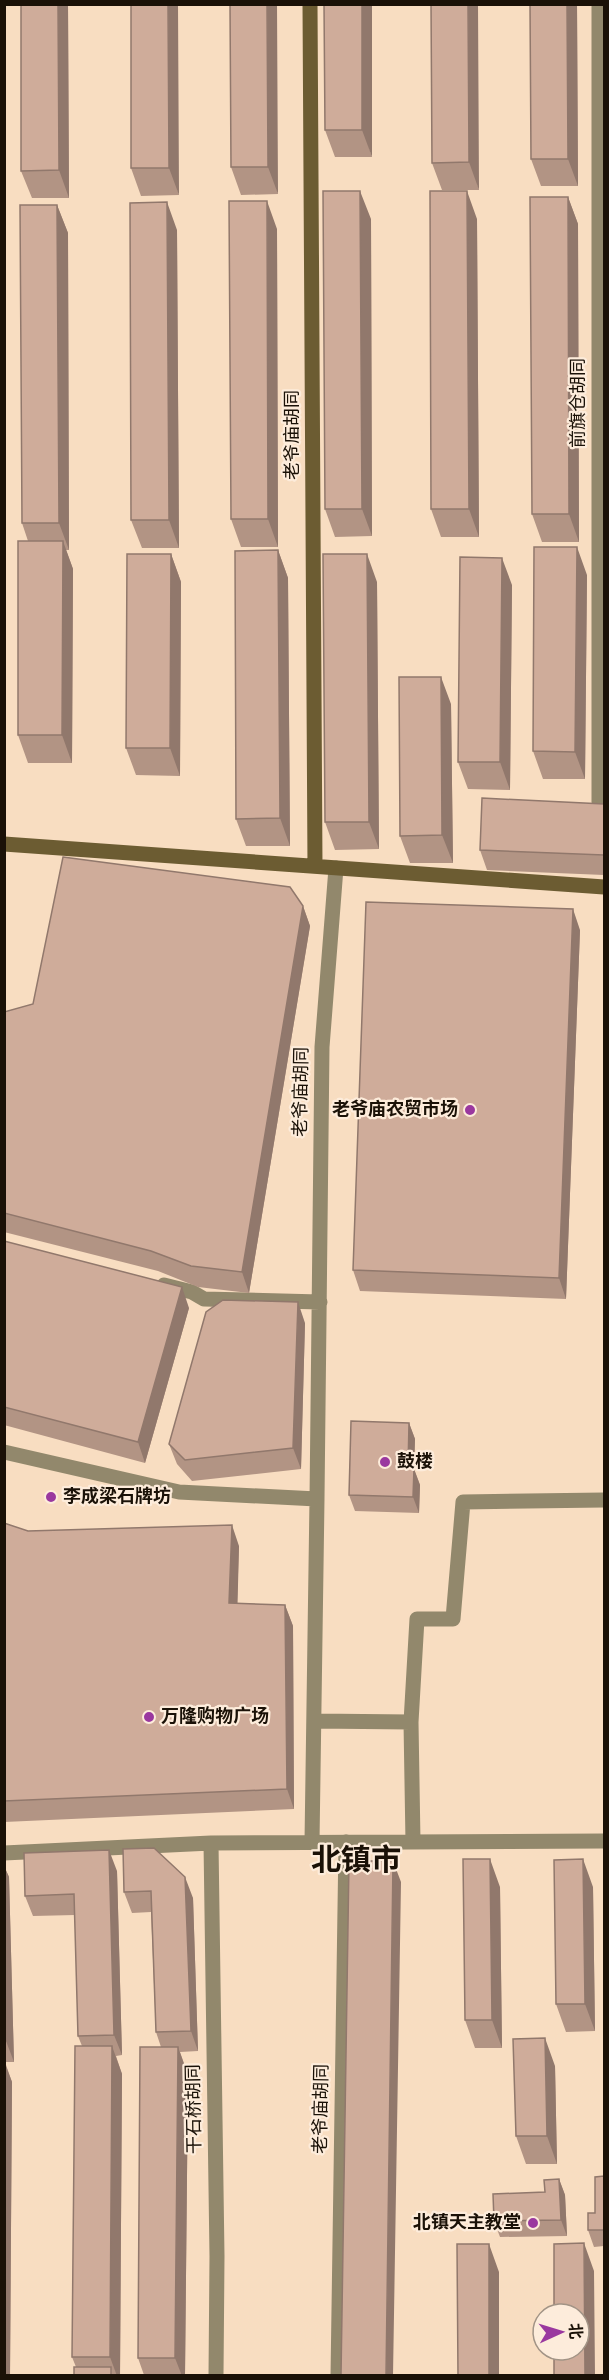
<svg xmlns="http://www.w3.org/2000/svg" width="609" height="2380" font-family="Overpass,'Noto Sans SC',sans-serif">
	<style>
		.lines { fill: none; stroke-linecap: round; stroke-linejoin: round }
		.street { stroke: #92886c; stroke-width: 15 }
		.secondary { stroke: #6c5c32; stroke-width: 15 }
		.wall { fill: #b29484 }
		.shaded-wall { fill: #91786c }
		.building { fill: #cfac9a; stroke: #91786c; stroke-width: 1.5 }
		.poi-dot { fill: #9a389f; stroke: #fdecdb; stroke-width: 2 }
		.labels { text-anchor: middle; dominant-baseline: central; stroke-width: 4.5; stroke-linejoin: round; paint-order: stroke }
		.street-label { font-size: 18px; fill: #1a1107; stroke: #fdecdb }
		.poi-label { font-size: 18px; font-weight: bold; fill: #1a1107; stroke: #fdecdb; text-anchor: start }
		.town-label { font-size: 30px; font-weight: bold; fill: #1a1107; stroke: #fdecdb }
	</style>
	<rect width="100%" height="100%" fill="#f8ddc1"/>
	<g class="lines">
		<!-- street -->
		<path class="street" d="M599,4v798
			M164,1285l28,7 12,7 116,3
			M4,1452l175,40 138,7 -5,343
			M317,1499l5,-452 14,-179
			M315,1721l96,1
			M413,1842l-2,-120 6,-103h36l10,-117 141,-2
			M211,1843l6,413 -1,120
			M4,1853l207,-10 393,-2
			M338,2376l8,-534"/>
		<!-- secondary -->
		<path class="secondary" d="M310,4l5,862
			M4,844l600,43"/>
	</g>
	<!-- wall -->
	<path class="wall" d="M21,4h47l1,194h-37l-11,-27z
		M131,4l48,191 -38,1 -10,-28z
		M230,4l48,190 -37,1 -10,-28z
		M324,4l48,153h-37l-10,-27z
		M431,4l48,186h-37l-10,-27z
		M530,4h47l1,182h-37l-10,-27z
		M568,197l10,27 1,318h-37l-10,-28z
		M57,205l11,28 1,317h-3l7,19 -1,194h-44l-10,-28 10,-194 -6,-18z
		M371,219l1,317 -37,1 -10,-28z
		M477,219l2,318h-38l-10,-28z
		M277,229l1,318h-37l-10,-28z
		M177,230l2,318h-37l-11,-28z
		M278,550l10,28 2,268h-44l-10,-27z
		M171,554l10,28 -1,194 -44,-1 -10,-27z
		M587,575l-2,204h-42l-10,-28z
		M377,582l2,267 -44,1 -10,-28z
		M512,585l-2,205 -42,-1 -10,-27z
		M451,704l2,159h-43l-10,-27z
		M604,804v71l-117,-5 -7,-20z
		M303,906l7,20 -61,367 -51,-6 -40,-16 -154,-39v-220l29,-8z
		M580,930l-14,369 -206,-8 -7,-21z
		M4,1241l185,67 -44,155 -141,-38z
		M305,1323l-4,146 -109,12 -15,-17 -8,-20z
		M409,1423l6,16 -1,30 6,16 -1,28 -64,-2 -6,-16z
		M4,1523l24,8 211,15 -2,57 48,2 8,21 1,183 -290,13z
		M123,1849l70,49 5,153 -18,1 8,23 -3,301h-44l3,-1 -6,-17 23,-311 -5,-15 -5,-120 -19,1 -8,-21z
		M4,1866l5,11 5,185h-9l7,20 -2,294h-6z
		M117,1871l5,184 -6,1 6,18 -2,302h-46l2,-9 -4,-10 10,-311 -4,-10 -3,-121 -42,1 -8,-20z
		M500,1887l2,161h-27l-10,-28z
		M593,1887l2,144 -29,1 -10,-28z
		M555,2066l2,98h-31l-10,-28z
		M604,2176v70l-10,1 -6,-17 7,-17z
		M559,2179l6,16 2,41 -67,1 -6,-16 51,-29z"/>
	<!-- shaded-wall -->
	<path class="shaded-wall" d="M58,4h10l1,194 -10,-28z
		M168,4h10l1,191 -10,-27z
		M267,4h10l1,190 -10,-27z
		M362,4h10v153l-10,-27z
		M468,4h10l1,186 -10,-28z
		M567,4h10l1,182 -10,-27z
		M360,191l11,28 1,317 -10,-27z
		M467,191l10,28 2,318 -10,-28z
		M568,197l10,27 1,318 -10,-28z
		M267,201l10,28 1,318 -10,-28z
		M167,202l10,28 2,318 -10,-28z
		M57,205l11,28 1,317 -10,-27z
		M63,541l10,28 -1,194 -10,-28z
		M577,547l10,28 -2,204 -10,-27z
		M278,550l10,28 2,268 -10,-28z
		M171,554l10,28 -1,194 -10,-28z
		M367,554l10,28 2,267 -10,-27z
		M502,558l10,27 -2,205 -10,-28z
		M441,677l10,27 2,159 -11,-28z
		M303,906l7,20 -61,367 -7,-21z
		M573,909l7,21 -14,369 -7,-21z
		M182,1287l7,21 -44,155 -7,-21z
		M298,1302l7,21 -4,146 -8,-21z
		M409,1423l6,16 -1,30 6,16 -1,28 -6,-16 -5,-29z
		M232,1525l7,21 -2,78 -8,-21z
		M285,1605l8,21 1,183 -7,-20z
		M109,1850l8,21 5,184 -8,-20z
		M490,1859l10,28 2,161 -10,-28z
		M583,1859l10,28 2,144 -10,-27z
		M393,1861l8,21 -8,494h-7z
		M4,1866l5,11 5,185 -8,-21 -2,-69z
		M185,1877l8,21 5,153 -7,-20z
		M545,2038l10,28 2,98 -10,-28z
		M112,2046l10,28 -2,302h-3l-7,-19z
		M178,2047l10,28 -3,301h-3l-7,-18z
		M4,2061l8,21 -2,294h-6z
		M559,2179l6,16 2,41 -6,-16z
		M584,2243l10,28 1,105h-10z
		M489,2244l10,28v104h-10z"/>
	<!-- building -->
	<path class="building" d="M21,4h37l1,166 -38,1z
		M131,4h37l1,164h-38z
		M230,4h37l1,163h-37z
		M324,4h38v126h-37z
		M431,4h37l1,158 -37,1z
		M530,4h37l1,155h-37z
		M323,191h37l2,318h-37z
		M430,191h37l2,318h-38z
		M530,197h38l1,317h-37z
		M229,201h38l1,318h-37z
		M167,202l2,318h-38l-1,-317z
		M20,205h37l2,318h-37z
		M18,541h45l-1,194h-44z
		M534,547h43l-2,205 -42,-1z
		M278,550l2,268 -44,1 -1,-268z
		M127,554h44l-1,194h-44z
		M323,554h44l2,268h-44z
		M460,557l42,1 -2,204h-42z
		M399,677h42l1,158 -42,1z
		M482,798l122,6v51l-124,-5z
		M63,857l227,30 13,19 -61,366 -51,-6 -40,-15 -147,-38v-201l29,-8z
		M366,902l207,7 -14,369 -206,-8z
		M4,1241l178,46 -44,155 -134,-35z
		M223,1300l75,2 -5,146 -108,12 -16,-16 37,-132z
		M351,1421l58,2 -1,45h6l-1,29 -64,-2z
		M4,1523l24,8 204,-6 -3,78 56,2 2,184 -283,12z
		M154,1848l31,29 6,154 -35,1 -5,-141 -27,1 -1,-43z
		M109,1850l5,185 -36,1 -4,-142 -49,2 -1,-43z
		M463,1859h27l2,161h-27z
		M583,1859l2,145h-29l-2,-144z
		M349,1861h44l-7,515h-45z
		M4,1972l2,69h-2z
		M545,2038l2,98h-31l-3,-97z
		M75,2046h37l-2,311h-38z
		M140,2047h38l-3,311h-37z
		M604,2176v54h-16v-17h7v-36z
		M559,2179l2,41 -67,1 -1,-27 52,-2 -1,-12z
		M584,2243l1,133h-31v-26h25v-36h-25v-70z
		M457,2244h32v132h-31z
		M74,2367h37v9h-37z"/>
	<!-- markers -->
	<g class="poi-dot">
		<circle cx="470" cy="1110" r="6"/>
		<circle cx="385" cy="1462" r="6"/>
		<circle cx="51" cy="1497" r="6"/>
		<circle cx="149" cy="1717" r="6"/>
		<circle cx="533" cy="2223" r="6"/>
	</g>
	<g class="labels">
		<!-- street labels -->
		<g class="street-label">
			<text transform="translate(579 403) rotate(-90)">前旗仓胡同</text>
			<text transform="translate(293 435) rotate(-90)">老爷庙胡同</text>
			<text transform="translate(302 1092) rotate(-89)">老爷庙胡同</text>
			<text transform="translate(195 2109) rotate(-91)">干石桥胡同</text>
			<text transform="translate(322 2109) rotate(-89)">老爷庙胡同</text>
		</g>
		<!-- poi labels -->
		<g class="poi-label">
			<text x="458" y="1110" text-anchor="end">老爷庙农贸市场</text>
			<text x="397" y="1462">鼓楼</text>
			<text x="63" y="1497">李成梁石牌坊</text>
			<text x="161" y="1717">万隆购物广场</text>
			<text x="521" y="2223" text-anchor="end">北镇天主教堂</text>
		</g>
		<!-- town labels -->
		<g class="town-label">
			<text x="356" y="1862">北镇市</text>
		</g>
	</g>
	<!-- border -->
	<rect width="609" height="2380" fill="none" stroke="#1a1107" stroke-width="12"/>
	<!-- north arrow -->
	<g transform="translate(561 2332) rotate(86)"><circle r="28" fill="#fdecdb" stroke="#a29486" stroke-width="1.5"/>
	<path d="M0-4.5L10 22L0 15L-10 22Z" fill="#9a389f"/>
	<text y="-9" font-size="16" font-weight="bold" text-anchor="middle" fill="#1a1107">北</text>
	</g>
</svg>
